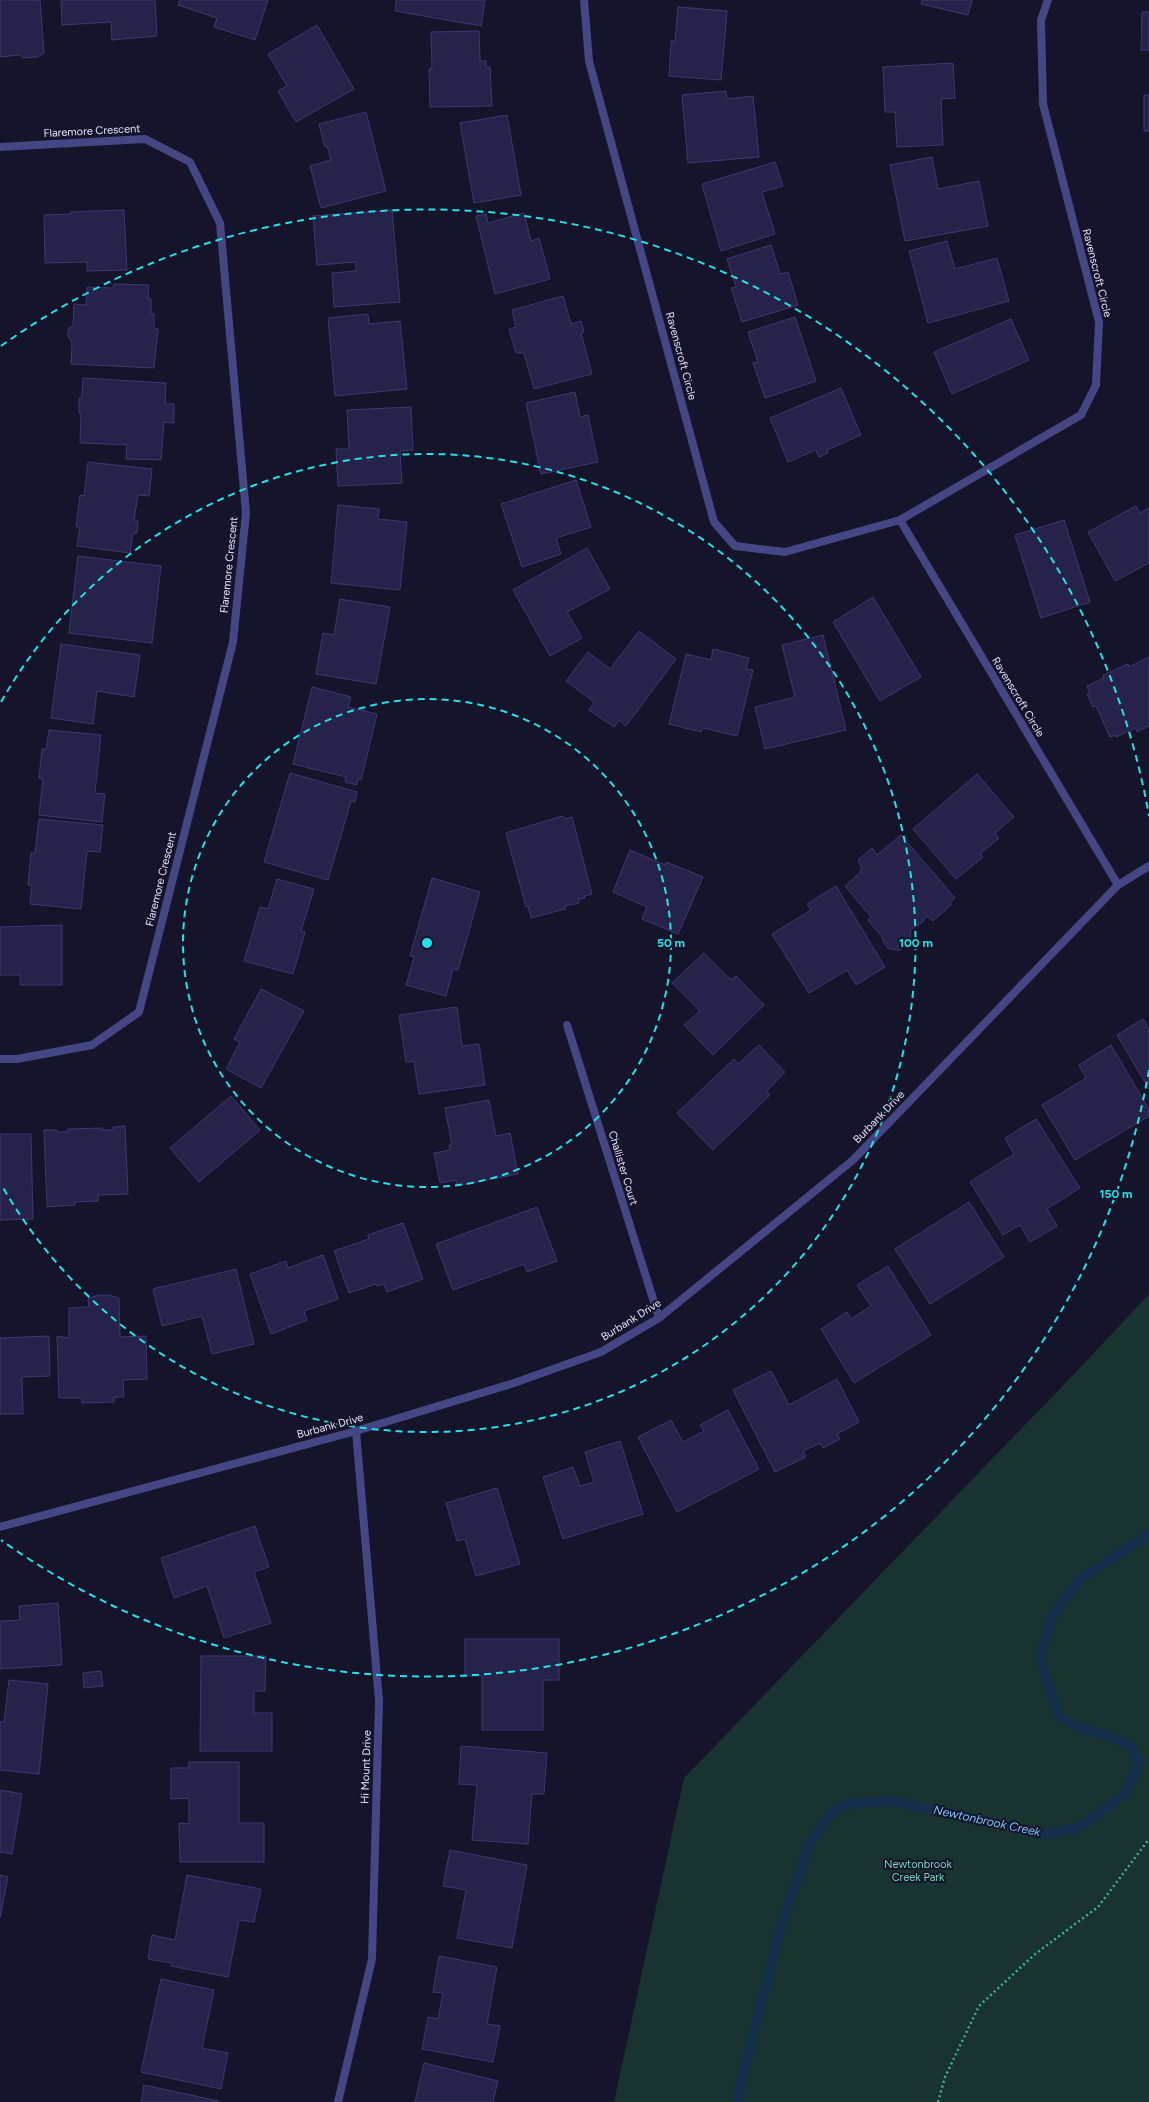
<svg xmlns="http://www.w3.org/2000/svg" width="1149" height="2102" font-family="Figtree,sans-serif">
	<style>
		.green { fill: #183330 }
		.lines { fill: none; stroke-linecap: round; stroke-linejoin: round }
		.stream { stroke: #152e4c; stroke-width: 10 }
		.building { fill: #272249; stroke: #3e3772 }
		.path { stroke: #3fb1a1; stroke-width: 2.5; stroke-dasharray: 2 3; stroke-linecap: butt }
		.street { stroke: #444783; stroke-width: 8 }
		.ring { fill: none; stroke: #21e3e7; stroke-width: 2; stroke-dasharray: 7 5 }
		.labels { text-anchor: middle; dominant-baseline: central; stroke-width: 4; stroke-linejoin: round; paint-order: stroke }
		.street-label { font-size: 11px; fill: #e1e0fc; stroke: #16142a }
		.park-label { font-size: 11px; fill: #72d5b5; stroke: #16142a }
		.water-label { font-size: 12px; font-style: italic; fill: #79c3f1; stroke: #16142a }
		.centre { fill: #21e3e7; stroke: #16142a; stroke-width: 2 }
		.ring-label { font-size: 12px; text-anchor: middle; font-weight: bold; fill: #21e3e7; stroke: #16142a; stroke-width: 4; stroke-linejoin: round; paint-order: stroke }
	</style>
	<rect width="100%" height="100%" fill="#16142a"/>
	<!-- green -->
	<path class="green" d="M1149,1294v808h-535l70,-324 392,-406z"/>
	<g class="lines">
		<!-- stream -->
		<path class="stream" d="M738,2102l1,-12 42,-164 28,-81 24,-34 14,-7 46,-3 150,33 36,-6 46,-34 14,-32 -10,-18 -52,-18 -19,-11 -18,-57 12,-41 28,-38 69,-45"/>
	</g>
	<!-- building -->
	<path class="building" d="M0,0h40l4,53 -7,4 -14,1 -3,-3 -20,2z
		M61,0h94l2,36 -45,4 -1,-18 -49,3z
		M180,0h88l-13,40 -41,-13 3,-9 -39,-13z
		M396,0h89l-4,26 -86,-15z
		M922,0h50l-4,15 -47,-11z
		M678,7l49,4 -6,69 -52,-4 2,-35h4z
		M1142,12h7v38h-8z
		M317,25l37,64 -58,33 -18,-31 9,-5 -19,-32z
		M479,31l1,30h6v6h4l2,39 -62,1 -1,-38 3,-1 -1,-36z
		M953,63l2,35 -14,1 2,46 -46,2 -2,-35h-10l-2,-45z
		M726,91l1,8 26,-3 6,61 -71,6 -6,-68z
		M1144,95h5v36h-5z
		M366,112l20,79 -65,17 -11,-42 21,-6 -4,-14 -2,1 -6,-23z
		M507,115l14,80 -47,8 -14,-80z
		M932,157l6,32 41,-8 9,45 -83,15 -15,-76z
		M775,162l8,24 -21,6 13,42 -54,17 -19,-67z
		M124,210l3,60 -40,1v-9l-42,1 -1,-48 27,-1v-2z
		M392,210l8,92 -66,5 -2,-34 24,-2v-9l-39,3 -4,-49z
		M524,213l7,28 8,-3 11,41 -55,15 -19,-78 10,-2 2,9z
		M947,241l8,28 42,-11 12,43 -81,22 -19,-72z
		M771,245l9,29 8,-2 10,33 -56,17 -11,-34 5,-1 -9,-28z
		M114,284l35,1 -1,14h3v15h3v14l4,1 -4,39 -83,-4 1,-21 -5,-9 2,-6 4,-2 1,-22 12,1 1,-18 26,1z
		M563,296l8,28 10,-3 3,11 -3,1 11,41 -58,15 -10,-36h-8l-7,-24 7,-2 -4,-17z
		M368,314l1,10 31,-3 7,68 -72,7 -7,-78z
		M795,317l21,64 -51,17 -12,-35 5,-1 -10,-30z
		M1011,319l18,41 -77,34 -18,-42z
		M83,378l83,5 -1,21h9v19l-10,-1 -3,38 -35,-1 1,-14 -47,-2 1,-27 -2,-4v-13l3,-3z
		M841,388l20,47 -34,15 1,3 -9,4 -3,-7 -28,12 -18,-44z
		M575,392l5,25 8,-2 10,47 -57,12 -15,-71z
		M411,407l2,43 -13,1 2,32 -64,3 -2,-37h13l-2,-39z
		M88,462l64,7 -3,27 -11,-1 -4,25 4,1 -1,12h-4l-3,20 -53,-7 3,-19h-4l4,-32 4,1z
		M576,480l15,47 -35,11 5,16 -39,13 -21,-63z
		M338,505l41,4 -1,10 29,3 -7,68 -69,-7z
		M1136,506l4,7 9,-5v55l-34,18 -27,-49z
		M1064,520l26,82 -49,16 -26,-83z
		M587,548l23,41 -43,23 15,26 -32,18 -37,-66z
		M78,556l83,10 -9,77 -83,-10z
		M873,597l48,80 -41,24 -47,-79z
		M340,599l50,8 -14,77 -60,-10 7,-41 11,2z
		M639,631l37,28 -50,67 -7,-6 -5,7 -25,-17 5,-8 -28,-21 22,-29 22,17z
		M823,635l23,95 -81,19 -10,-42 40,-10 -13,-52z
		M61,644l79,11 -6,42 -37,-6 -4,33 -42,-6z
		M713,649l36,9 -3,11 7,1 -16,66 -34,-8 -2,4 -32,-8 17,-70 25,6z
		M1149,657v69l-12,6 -1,-4 -20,9 -1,-2 -5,2 -14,-31 -3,1 -6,-13 3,-1 -3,-7 17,-8 -1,-3 25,-11 1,3z
		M312,687l39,10 -3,10 29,7 -16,66 -3,-1 -1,6 -12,-3 1,-5 -53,-13z
		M49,730l52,5 -6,58 10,1 -3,28 -63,-7 4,-36 -4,-1 3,-29h4z
		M290,773l67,19 -2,10 -4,-1 -23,79 -64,-18z
		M977,774l37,43 -19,16 4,5 -19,16 3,3 -27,22 -43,-50z
		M562,816l3,3 7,-2 20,77 -8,2 1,2 -7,1 1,4 -14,3v3l-34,9 -3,-12 -2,1 -20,-74z
		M39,819l64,6 -3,27 -13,-1 -6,58 -51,-5 2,-19h-4l3,-32h4z
		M901,835l54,63 -5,5 1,2 -18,16 -6,-5 -4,4 1,1 -14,10 1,7 -4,7 -7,5h-4l-8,-2 -4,-5 -2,-6 -14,-17 3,-3 -26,-31 16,-14 -1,-2 2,-2 -4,-8 14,-12 5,7z
		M630,850l35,15 1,-3 37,15 -25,57 -36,-15 5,-12 -34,-15z
		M432,878l48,14 -22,78 -5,-1 -7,27 -40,-11 8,-28 -4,-1z
		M277,879l37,10 -13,42 4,1 -12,42 -49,-13 16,-54 8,2z
		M836,886l49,81 -29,18 -9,-15 -38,23 -37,-59 39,-24 -4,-6z
		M62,925v60h-42v-10h-20v-48z
		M704,953l27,27 5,-4 28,29 -51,50 -29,-30 16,-14 -28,-28z
		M261,989l43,22 -43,77 -35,-19 14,-27 -6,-3z
		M457,1007l5,39 17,-2 6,41 -66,9 -5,-33 -8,1 -7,-47z
		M1143,1019l6,10v60l-32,-54z
		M759,1045l26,27 -18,19 3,4 -57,55 -36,-37 57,-54 4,5z
		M1111,1045l38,64v7l-74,44 -33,-55 44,-27 -7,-13z
		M231,1096l29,34 -61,52 -29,-34z
		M489,1100l7,36 14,-3 8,41 -61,12 -1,-6 -16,3 -6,-30 16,-3 -1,-5h3l-7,-37z
		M1036,1119l44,69 -33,21 10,17 -27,16 -10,-17 -17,10 -33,-53 44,-28 -9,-16z
		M125,1126l3,68 -30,1v6l-23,1v3l-28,2 -3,-77h13l1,2h10v-3l34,-1v2h11v-3z
		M0,1134h31l2,85 -33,1z
		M969,1202l35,55 -74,47 -35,-55z
		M537,1207l20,54 -30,11 -3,-8 -71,26 -17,-46z
		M403,1223l20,56 -36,13 -3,-8 -7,2 -1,-2 -27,9 -15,-42 35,-12 -1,-4z
		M323,1255l15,44 -34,12 3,9 -36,14 -21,-60 36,-13 2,7z
		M888,1266l43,69 -77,48 -33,-54 26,-17 4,7 20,-13 -14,-21z
		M236,1269l18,75 -42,10 -10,-38 -40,10 -9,-37z
		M98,1295h11l10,3 1,39 26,-1 1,43 -24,1 1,17h-10v5l-32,1v-5h-23l-2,-62 12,2v-30l20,-1 -1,-8z
		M49,1336l1,40 -28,1 1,37h-23v-76z
		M771,1371l18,34 48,-26 22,43 -22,12 3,5 -17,9 -3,-5 -17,8 3,6 -31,15 -42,-82z
		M728,1410l31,59 -82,43 -39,-75 33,-17 12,22 21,-11 -4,-6z
		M620,1441l23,73 -80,25 -20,-62 30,-10 7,19 14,-4 -9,-30z
		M497,1488l23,76 -44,12 -11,-37 -8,2 -11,-38z
		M255,1526l14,41 -15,5 17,51 -47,15 -17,-52 -33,12 -13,-40z
		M58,1603l4,62 -62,4v-48l20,-1 -1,-14z
		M465,1639h94v41h-16v50h-61v-54h-17z
		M201,1656h65l-1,35h-11v22h18v38h-72z
		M101,1671l2,15 -19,2 -1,-15z
		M9,1680l39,4 -9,90 -39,-4v-48h4z
		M461,1746l86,7 -3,41h-12l-4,50 -56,-4 5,-55 -18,-1z
		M189,1762h50v61h25v39h-84l-1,-39 10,1v-26l-18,1v-31h18z
		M0,1790l22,4 -10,60 -12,-2z
		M450,1850l77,15 -15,83 -55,-10 9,-48 -23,-4z
		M0,1875l8,2 -8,41z
		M187,1875l74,14 -7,33 -15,-2 -11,57 -57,-11v-3l-23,-4 4,-24 23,5z
		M439,1956l58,11 -10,57 13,2 -7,36 -71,-13 6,-32 10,2 5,-26 -10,-1z
		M161,1979l53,11 -12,58 26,5 -7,36 -80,-17z
		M424,2063l74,18 -5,21h-78z
		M144,2085l74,16v1h-77z"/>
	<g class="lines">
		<!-- path -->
		<path class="path" d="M938,2102l7,-25 34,-71 55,-51 64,-48 51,-68"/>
		<!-- street -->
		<path class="street" d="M584,0l5,61 125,461 21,24 50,6 115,-32 181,-105 15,-30 3,-63 -56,-218 -2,-84 7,-20
			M0,147l145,-8 45,23 30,61 26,290 -13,129 -94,370 -47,33 -75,14h-17
			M900,520l218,365
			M567,1025l92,293
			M0,1527l356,-96 158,-48 87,-31 58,-34 194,-158 265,-275 31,-19
			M338,2102l34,-143 7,-258 -23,-270"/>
	</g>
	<!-- distance rings -->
	<g class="ring">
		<circle cx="427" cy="943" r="244"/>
		<path d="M1 702A489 489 0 1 1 1 1184"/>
		<path d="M1149 1070A733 733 0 0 1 1 1540M1 346A733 733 0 0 1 1149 816"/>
	</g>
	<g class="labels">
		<!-- street labels -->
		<g class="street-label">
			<text transform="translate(92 131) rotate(-3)">Flaremore Crescent</text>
			<text transform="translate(1097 273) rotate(76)">Ravenscroft Circle</text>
			<text transform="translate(681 356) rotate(75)">Ravenscroft Circle</text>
			<text transform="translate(229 565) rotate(-84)">Flaremore Crescent</text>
			<text transform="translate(1018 697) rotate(59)">Ravenscroft Circle</text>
			<text transform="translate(161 879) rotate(-76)">Flaremore Crescent</text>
			<text transform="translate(879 1117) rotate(-46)">Burbank Drive</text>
			<text transform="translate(623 1168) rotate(73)">Challister Court</text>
			<text transform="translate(631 1320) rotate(-32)">Burbank Drive</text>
			<text transform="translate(330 1426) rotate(-15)">Burbank Drive</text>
			<text transform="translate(366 1767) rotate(-88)">Hi Mount Drive</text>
		</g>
		<!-- park labels -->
		<g class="park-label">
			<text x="918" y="1864">Newtonbrook<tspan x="918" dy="13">Creek Park</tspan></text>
		</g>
		<!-- water labels -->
		<g class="water-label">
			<text transform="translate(987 1821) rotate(12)">Newtonbrook Creek</text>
		</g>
	</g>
	<circle cx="427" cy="943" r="6" class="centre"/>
	<g class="ring-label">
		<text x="671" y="947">50 m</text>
		<text x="916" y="947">100 m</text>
		<text x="1116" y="1198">150 m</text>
	</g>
</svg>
